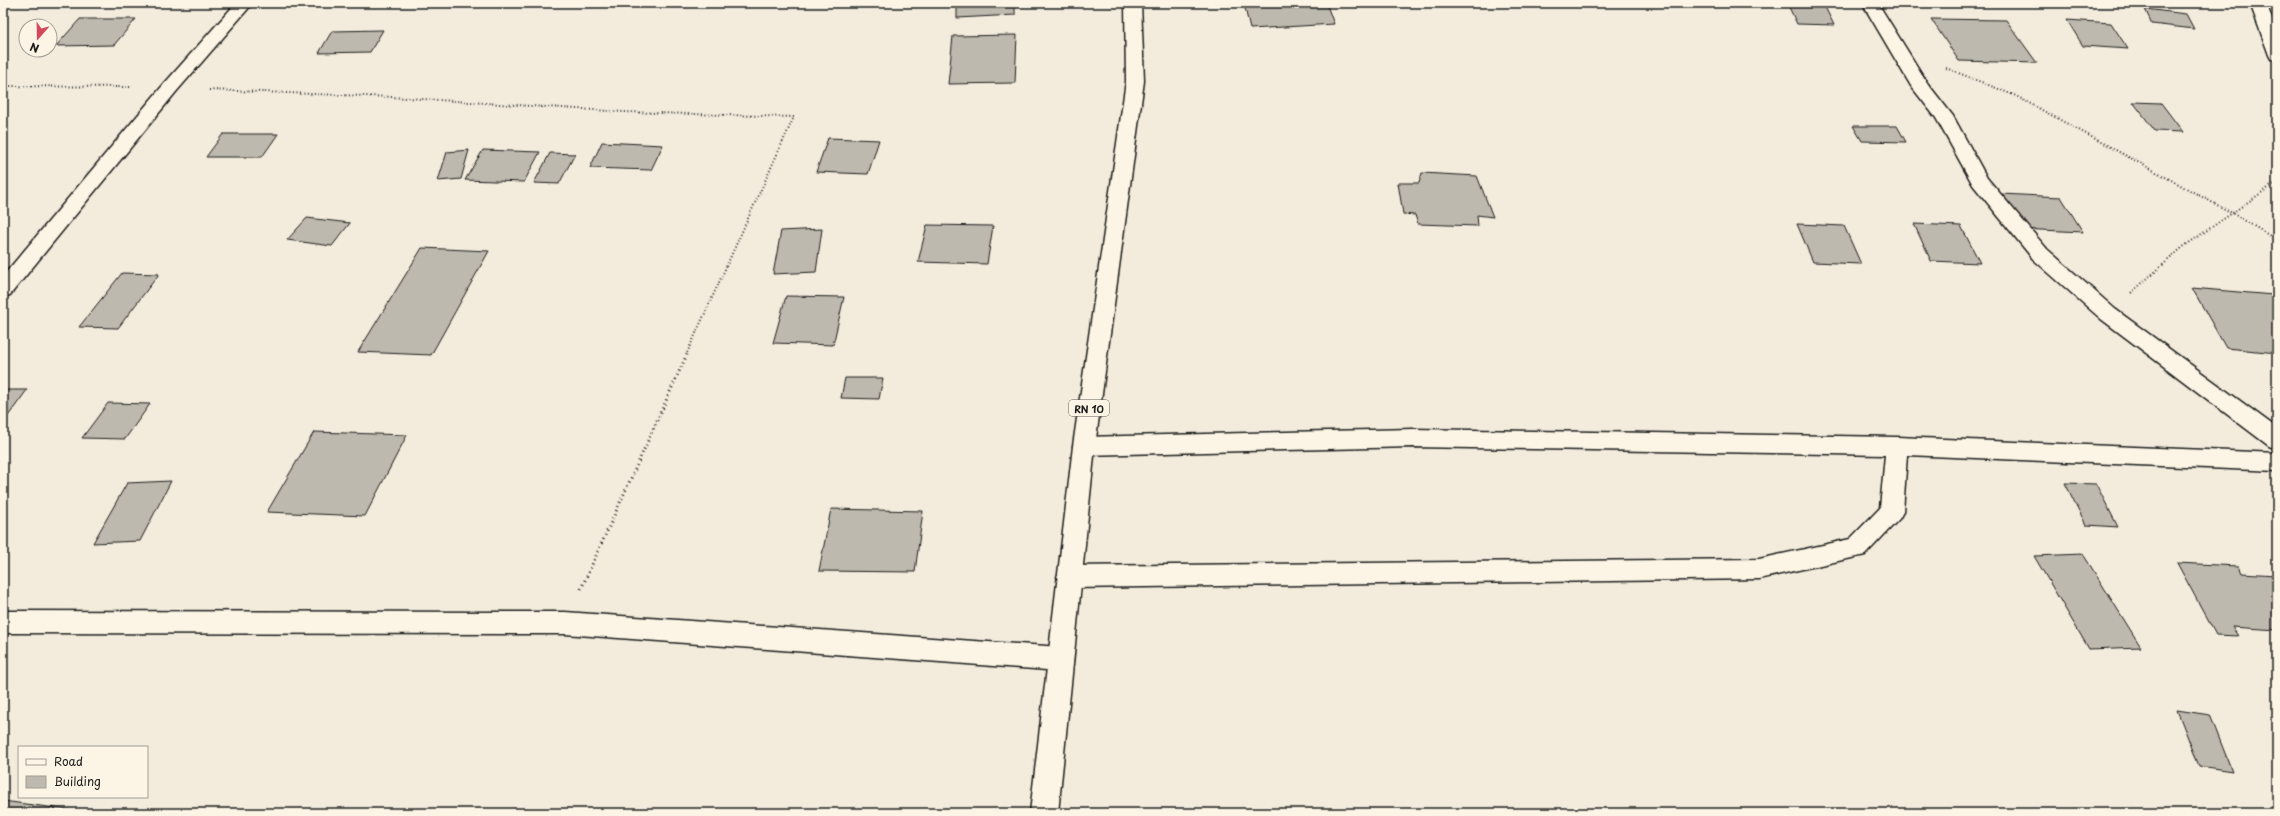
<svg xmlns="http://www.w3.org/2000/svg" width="2280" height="816" font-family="'Playpen Sans',sans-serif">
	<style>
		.building { fill: #beb9ae; stroke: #1c1c1c }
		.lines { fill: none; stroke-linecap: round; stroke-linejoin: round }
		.minor-casing { stroke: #1c1c1c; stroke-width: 3 }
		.major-casing { stroke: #1c1c1c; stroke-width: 3 }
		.path-far1 { stroke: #1c1c1c; stroke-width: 2; stroke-dasharray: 1 2.5; stroke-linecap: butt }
		.path { stroke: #1c1c1c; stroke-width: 3; stroke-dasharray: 1 3.5; stroke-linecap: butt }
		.minor { fill: #fcf5e5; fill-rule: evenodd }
		.major { fill: #fcf5e5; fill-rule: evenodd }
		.labels { text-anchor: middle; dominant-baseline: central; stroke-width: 4; stroke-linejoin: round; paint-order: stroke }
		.shield { fill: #fcf5e5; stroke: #5f5d58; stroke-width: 1 }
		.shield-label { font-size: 10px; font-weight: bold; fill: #1c1c1c }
	</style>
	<rect width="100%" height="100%" fill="#f3ecdd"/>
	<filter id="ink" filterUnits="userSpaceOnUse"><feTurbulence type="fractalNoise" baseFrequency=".025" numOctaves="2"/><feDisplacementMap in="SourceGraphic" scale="8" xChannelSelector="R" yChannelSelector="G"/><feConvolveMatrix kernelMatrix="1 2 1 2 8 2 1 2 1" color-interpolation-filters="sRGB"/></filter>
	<g filter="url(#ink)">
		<!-- building -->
		<path class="building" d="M957,3h58v12l-58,3z
			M1269,3h57l8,21 -84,5 -6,-25z
			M1787,3h36l11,22 -37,-1z
			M2145,9l41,5 8,15 -42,-5z
			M80,19h56l-22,26 -58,1z
			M1931,19l75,1 31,43 -78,-2z
			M2067,20l44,3 17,26 -45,-3z
			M383,30l-13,22 -51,1 13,-22z
			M1017,35l-2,48 -67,1 5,-48z
			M2133,102l28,1 22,29 -28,-1z
			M1853,126h44l9,16 -44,-1z
			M223,134h55l-16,23h-56z
			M828,138l51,2 -11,34 -52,-2z
			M602,142l61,3 -12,25 -61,-2z
			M469,150l-8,29 -23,2 9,-29z
			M483,150l57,2 -16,30 -59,-2z
			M550,153l25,1 -16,30 -25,-1z
			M1422,173l55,3 16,41 -16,-2 1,11 -60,-2 -3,-9 -12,-1 -5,-31h21z
			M2001,194l60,3 22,35 -63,-3z
			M307,218l43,5 -18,23 -45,-6z
			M1797,224l47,2 17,38 -48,-2z
			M1914,224l47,2 19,37 -49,-2z
			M927,225l66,1 -6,38 -69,-2z
			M822,229l-6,43 -43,2 8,-43z
			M422,248l67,3 -58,104 -73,-3z
			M122,273l37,1 -41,54 -39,-1z
			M2192,288l81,7 4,7v51l-51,-5z
			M786,296l58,1 -11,48 -60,-2z
			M845,378h38l-4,21 -38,-1z
			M3,390h24l-24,33z
			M108,403l42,1 -25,35 -43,-1z
			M314,432l93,3 -42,81 -98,-4z
			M171,481l-31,60 -47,2 34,-60z
			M2065,483l31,1 22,43 -32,-2z
			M831,509l92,2 -8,61 -96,-1z
			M2083,554l58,93 -52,2 -55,-93z
			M2177,563l61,3 3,7 36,2v55l-45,-3 6,9 -22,-1z
			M2177,710l33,5 22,56 -33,-5z
			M3,801l90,12h-90z"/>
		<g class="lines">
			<!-- minor casing -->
			<g class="minor-casing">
				<path id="minor" d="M236,3h17l-77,89 -166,203 -7,2v-21l161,-192z
					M1873,3l6,2 49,79 25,32 34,62 60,71 68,60 162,119v21l-8,-3 -168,-127 -68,-60 -60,-74 -37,-67 -25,-32 -46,-78 2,-3z
					M2250,3h16l11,29v28l-6,-1 -2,-4z
					M1413,429l484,8 380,16v18l-370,-16 -4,57 -4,7 -34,36 -106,24 -690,9 -9,-4 -3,-7 3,-7 9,-4 690,-7 91,-20 30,-31 5,-53 -472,-8 -329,8 -8,-3 -3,-6 3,-6 8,-3z
					M3,611l562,1 495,35 9,4 4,8 -4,8 -9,4 -495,-37 -562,-1z"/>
			</g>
			<!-- major casing -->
			<g class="major-casing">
				<path id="major" d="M1125,3h16l3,78 -49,365 -37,367h-28l43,-367 53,-365z"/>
			</g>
			<!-- path-far1 -->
			<path class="path-far1" d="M1946,68l70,28 216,117 45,27
				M3,86l127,1
				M209,90l183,7 232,15 170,5 -107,236
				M2131,293l52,-46 94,-65"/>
			<!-- path -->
			<path class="path" d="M581,589l107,-237"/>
			<!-- minor -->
			<use href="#minor" class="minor"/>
			<!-- major -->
			<use href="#major" class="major"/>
		</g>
	</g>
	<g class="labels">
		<!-- shield labels -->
		<rect class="shield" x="1069" y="400" width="40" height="16" rx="3"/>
		<g class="shield-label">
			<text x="1089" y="408">RN 10</text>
		</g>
	</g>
	<!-- margin -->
	<rect width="2280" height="816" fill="none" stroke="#fcf5e5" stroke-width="16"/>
	<rect x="8" y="8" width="2264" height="800" fill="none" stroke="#1c1c1c" stroke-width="1.5" filter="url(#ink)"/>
	<!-- legend -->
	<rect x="18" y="746" width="130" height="52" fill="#fcf5e5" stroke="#a29e95"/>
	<rect x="26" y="759" width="20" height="6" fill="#fcf5e5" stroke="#a29e95"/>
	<text x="54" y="766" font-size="12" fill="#1c1c1c">Road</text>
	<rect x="26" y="776" width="20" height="12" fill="#beb9ae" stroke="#a29e95"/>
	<text x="54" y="786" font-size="12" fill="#1c1c1c">Building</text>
	<!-- north arrow -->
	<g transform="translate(38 38) rotate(200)"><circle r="19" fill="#fcf5e5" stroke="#a29e95"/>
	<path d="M0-3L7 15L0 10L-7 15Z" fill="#d1495b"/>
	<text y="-6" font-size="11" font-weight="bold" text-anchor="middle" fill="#1c1c1c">N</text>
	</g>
</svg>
